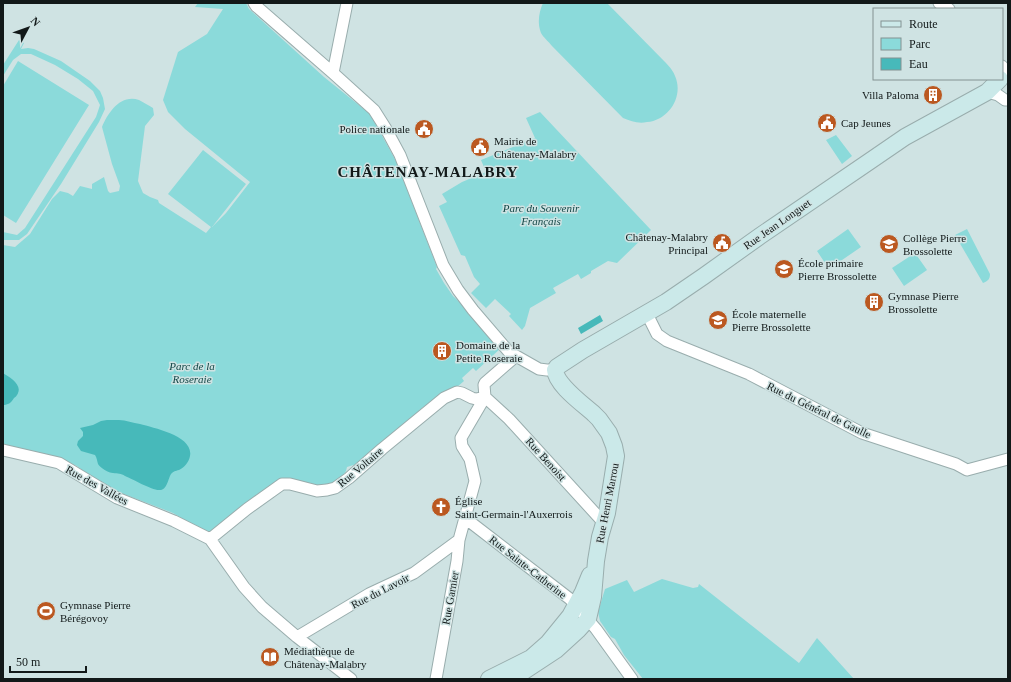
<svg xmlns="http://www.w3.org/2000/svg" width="1011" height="682" font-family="'Times New Roman',serif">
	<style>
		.green { fill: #8bdada }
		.water { fill: #47b9ba }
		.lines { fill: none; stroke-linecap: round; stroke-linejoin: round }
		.street-casing { stroke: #99adad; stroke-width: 13 }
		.secondary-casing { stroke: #99adad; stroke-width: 18 }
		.street { stroke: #fff; stroke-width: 11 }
		.secondary { stroke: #cbe9e9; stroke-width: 16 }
		.labels { text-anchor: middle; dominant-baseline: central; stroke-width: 3; stroke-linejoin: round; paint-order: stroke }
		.poi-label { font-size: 11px; fill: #121919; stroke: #cfe3e3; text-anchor: start }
		.park-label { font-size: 11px; font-style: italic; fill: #124646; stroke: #cfe3e3 }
		.street-label { font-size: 11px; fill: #121919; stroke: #cfe3e3 }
		.district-label { font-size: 15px; font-weight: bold; letter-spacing: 1px; fill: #121919; stroke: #cfe3e3 }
	</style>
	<rect width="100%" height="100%" fill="#cfe3e3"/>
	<!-- green -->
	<path class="green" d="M198,3h48l3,6 75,68 46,37 26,47 41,106 -1,2 8,14 9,13 16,15 32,37 -25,23 -3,-3 -11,10 2,3 -15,13 -21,15 -5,-2 -60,55 -16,5 -1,4 -4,6 -5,5 -13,5 -36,-8 -79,55 -36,-21 -70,-27 -26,-20 -11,-5 -63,-16v-200l12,2 15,-13 22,-35 8,-8 8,2 5,3 7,-10 12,3v-5l12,-7 4,14 2,2 9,-2 1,-5 -8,-22 -10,-37c6,-14 18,-33 37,-27 4,2 9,5 14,8l1,7 -9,11 -7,55 5,12 7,4 8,3 1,3 47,30 5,-6 -43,-33 35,-44 43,34 -34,43 14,-14 24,-31 -65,-53 -17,-17 -5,-12 15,-48 29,-18 16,-25 -28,-2z
		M543,3h64l57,58c4,4 9,9 11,15 9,20 -6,44 -28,46 -9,2 -16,-1 -24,-4l-71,-72c-3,-4 -9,-9 -11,-13 -4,-10 -2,-21 2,-30z
		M19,40l5,3 -3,6 7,-1 6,1 27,12 29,20 10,10 3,7 2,11 -6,13 -38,62 -34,50 -8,6h-16v-8l14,3 8,-7 71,-111 4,-12 -7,-14 -15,-12 -23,-14 -24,-11h-10l-8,6 -10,16v-11z
		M18,61l71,44 -73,118 -13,-8v-129z
		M540,112l111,118 -34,33 -9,-2 -17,10v2l-10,6 -3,-5 -25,14 3,5 -26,15 -5,18 -3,4 -13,-14 2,-2 -16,-15 -9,9 -15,-15 9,-9 -6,-7 -9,-21 -4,-1 -22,-49 8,-4 -5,-8 20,-12 24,-10 -5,-12 54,-22 -9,-20z
		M836,135l16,21 -10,8 -16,-24z
		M848,229l13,18 -32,22 -12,-18z
		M967,229l23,45c0,5 -2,7 -7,9l-28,-48z
		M915,253l12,17 -23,16 -12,-18z
		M662,579l31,9 5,-1 1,-3 100,79 18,-25 37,41h-211l-19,-24 -9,-16 -4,-2 -11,-16 -2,-9 7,-23 22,-9 7,12z"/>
	<!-- water -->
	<path class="water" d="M600,315l3,6 -22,13 -3,-6z
		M3,373c6,4 19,11 15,20 0,1 -3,5 -4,5 -3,5 -6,7 -11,7z
		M107,420c4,0 8,0 12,0 7,0 14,3 21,4 14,4 54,12 50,32 -1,6 -6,12 -11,14 -4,1 -5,1 -8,4 -3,5 -4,17 -12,16 -8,0 -26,-11 -34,-14 -4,-3 -7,-2 -12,-3 -4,0 -13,-5 -15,-9 -1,-3 -1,-6 -3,-9l-14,-4 -4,-6 1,-4 5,-5v-4l-3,-4 13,-3 8,-4z"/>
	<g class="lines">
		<!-- street casing -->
		<g class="street-casing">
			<path id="street" d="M254,3l2,3 77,67 41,37 12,19 14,26 43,110 15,25 15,20 36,42 30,17 8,1h8
				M939,3l10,6
				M1002,66l6,11
				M333,73l14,-70
				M987,92l11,3 7,5h3
				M647,314l10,20 10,7 82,33 113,59 94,31 11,6 41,-11
				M485,397l24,22 95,104
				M3,450l56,13 58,35 57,23 36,18 34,48 18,20 35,30 54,42
				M465,518l105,81 26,30 36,50
				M210,539l37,-30 35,-25h8l27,7 10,-1 8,-2 14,-10 33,-29 62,-51 13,-6 5,1 10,5 4,1 9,-2
				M297,637l72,-43 45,-21 45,-33
				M436,679l21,-118 2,-21 16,-59 -5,-22 -8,-13 -1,-8 24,-41 -1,-12 1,-2 31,-27"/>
		</g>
		<!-- secondary casing -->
		<g class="secondary-casing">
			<path id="secondary" d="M489,679l42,-21 17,-15 22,-27 13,-24 7,-17
				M512,679l44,-29 23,-21 9,-10 5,-22 3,-36 4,-24 7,-24 9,-57 -2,-10 -5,-13 -10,-14 -5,-5c-11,-10 -38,-29 -39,-44l2,-3 26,-17 83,-48 38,-26 56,-40 110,-75 35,-24 82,-45 13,-13"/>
		</g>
		<!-- street -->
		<use href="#street" class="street"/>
		<!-- secondary -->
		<use href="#secondary" class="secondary"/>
	</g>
	<!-- icons -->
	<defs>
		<g id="building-disc" transform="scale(1)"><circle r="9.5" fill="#bb5820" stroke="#cfe3e3"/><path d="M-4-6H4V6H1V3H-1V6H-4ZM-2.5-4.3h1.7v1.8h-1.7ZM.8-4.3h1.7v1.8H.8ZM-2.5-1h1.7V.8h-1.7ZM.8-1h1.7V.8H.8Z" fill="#fff"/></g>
		<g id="civic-disc" transform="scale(1)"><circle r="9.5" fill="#bb5820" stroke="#cfe3e3"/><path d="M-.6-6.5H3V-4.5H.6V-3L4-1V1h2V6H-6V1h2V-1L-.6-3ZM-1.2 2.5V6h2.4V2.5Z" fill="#fff"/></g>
		<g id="school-disc" transform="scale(1)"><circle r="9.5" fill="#bb5820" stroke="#cfe3e3"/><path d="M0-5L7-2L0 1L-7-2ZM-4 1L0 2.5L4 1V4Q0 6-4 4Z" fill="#fff"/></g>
		<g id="church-disc" transform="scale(1)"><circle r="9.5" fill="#bb5820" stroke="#cfe3e3"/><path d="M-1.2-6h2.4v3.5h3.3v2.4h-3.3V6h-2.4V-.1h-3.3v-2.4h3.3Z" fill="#fff"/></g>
		<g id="stadium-disc" transform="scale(1)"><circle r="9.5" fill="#bb5820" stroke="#cfe3e3"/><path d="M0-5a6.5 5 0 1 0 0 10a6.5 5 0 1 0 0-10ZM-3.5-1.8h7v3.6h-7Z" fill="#fff"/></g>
		<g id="library-disc" transform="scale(1)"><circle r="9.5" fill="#bb5820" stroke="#cfe3e3"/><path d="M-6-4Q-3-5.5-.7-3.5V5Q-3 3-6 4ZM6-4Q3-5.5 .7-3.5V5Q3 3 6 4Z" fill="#fff"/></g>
	</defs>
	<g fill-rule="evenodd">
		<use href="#building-disc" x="933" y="95"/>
		<use href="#civic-disc" x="827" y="123"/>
		<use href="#civic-disc" x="424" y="129"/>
		<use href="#civic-disc" x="480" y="147"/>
		<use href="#civic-disc" x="722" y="243"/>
		<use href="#school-disc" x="889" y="244"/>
		<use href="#school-disc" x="784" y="269"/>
		<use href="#building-disc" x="874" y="302"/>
		<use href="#school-disc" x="718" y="320"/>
		<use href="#building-disc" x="442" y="351"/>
		<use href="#church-disc" x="441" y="507"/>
		<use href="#stadium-disc" x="46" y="611"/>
		<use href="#library-disc" x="270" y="657"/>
	</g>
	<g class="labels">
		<!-- poi labels -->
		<g class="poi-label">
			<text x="919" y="95" text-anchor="end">Villa Paloma</text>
			<text x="841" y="123">Cap Jeunes</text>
			<text x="410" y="129" text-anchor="end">Police nationale</text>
			<text x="494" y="141">Mairie de<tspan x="494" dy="13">Châtenay-Malabry</tspan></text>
			<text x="708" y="237" text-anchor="end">Châtenay-Malabry<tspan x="708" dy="13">Principal</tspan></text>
			<text x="903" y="238">Collège Pierre<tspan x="903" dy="13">Brossolette</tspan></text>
			<text x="798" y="263">École primaire<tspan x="798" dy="13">Pierre Brossolette</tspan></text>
			<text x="888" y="296">Gymnase Pierre<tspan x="888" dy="13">Brossolette</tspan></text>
			<text x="732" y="314">École maternelle<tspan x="732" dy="13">Pierre Brossolette</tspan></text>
			<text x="456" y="345">Domaine de la<tspan x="456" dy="13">Petite Roseraie</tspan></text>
			<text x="455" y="501">Église<tspan x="455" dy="13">Saint-Germain-l'Auxerrois</tspan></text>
			<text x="60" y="605">Gymnase Pierre<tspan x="60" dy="13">Bérégovoy</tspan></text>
			<text x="284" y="651">Médiathèque de<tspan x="284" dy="13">Châtenay-Malabry</tspan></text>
		</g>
		<!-- park labels -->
		<g class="park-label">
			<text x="541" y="208">Parc du Souvenir<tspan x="541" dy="13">Français</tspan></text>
			<text x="192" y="366">Parc de la<tspan x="192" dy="13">Roseraie</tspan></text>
		</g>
		<!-- street labels -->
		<g class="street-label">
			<text transform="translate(777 224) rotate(-35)">Rue Jean Longuet</text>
			<text transform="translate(819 410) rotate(26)">Rue du Général de Gaulle</text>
			<text transform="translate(546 459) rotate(48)">Rue Benoist</text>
			<text transform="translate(360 467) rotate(-40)">Rue Voltaire</text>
			<text transform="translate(97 485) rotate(29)">Rue des Vallées</text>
			<text transform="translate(607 503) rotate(-79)">Rue Henri Marrou</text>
			<text transform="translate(528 567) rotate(38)">Rue Sainte-Catherine</text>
			<text transform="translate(380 591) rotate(-27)">Rue du Lavoir</text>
			<text transform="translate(450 598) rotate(-80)">Rue Garnier</text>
		</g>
		<!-- district labels -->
		<g class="district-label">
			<text x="428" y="172">CHÂTENAY-MALABRY</text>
		</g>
	</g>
	<!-- border -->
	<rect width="1011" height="682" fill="none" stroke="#121919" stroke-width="8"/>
	<!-- legend -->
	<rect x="873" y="8" width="130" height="72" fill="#cfe3e3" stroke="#839292"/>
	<rect x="881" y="21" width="20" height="6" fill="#cbe9e9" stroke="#839292"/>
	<text x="909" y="28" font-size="12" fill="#121919">Route</text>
	<rect x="881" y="38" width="20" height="12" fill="#8bdada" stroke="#839292"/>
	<text x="909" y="48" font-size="12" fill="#121919">Parc</text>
	<rect x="881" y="58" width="20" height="12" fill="#47b9ba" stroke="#839292"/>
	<text x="909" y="68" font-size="12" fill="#121919">Eau</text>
	<!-- north arrow -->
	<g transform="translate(28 28) rotate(49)" stroke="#cfe3e3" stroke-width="3" paint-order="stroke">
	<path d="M0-3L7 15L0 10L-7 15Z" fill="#121919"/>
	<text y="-6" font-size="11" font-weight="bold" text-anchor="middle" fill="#121919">N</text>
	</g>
	<!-- scale -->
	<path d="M10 666v6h76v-6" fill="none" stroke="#121919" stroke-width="2"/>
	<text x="16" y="666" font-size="12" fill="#121919" stroke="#cfe3e3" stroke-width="3" paint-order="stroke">50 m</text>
</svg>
